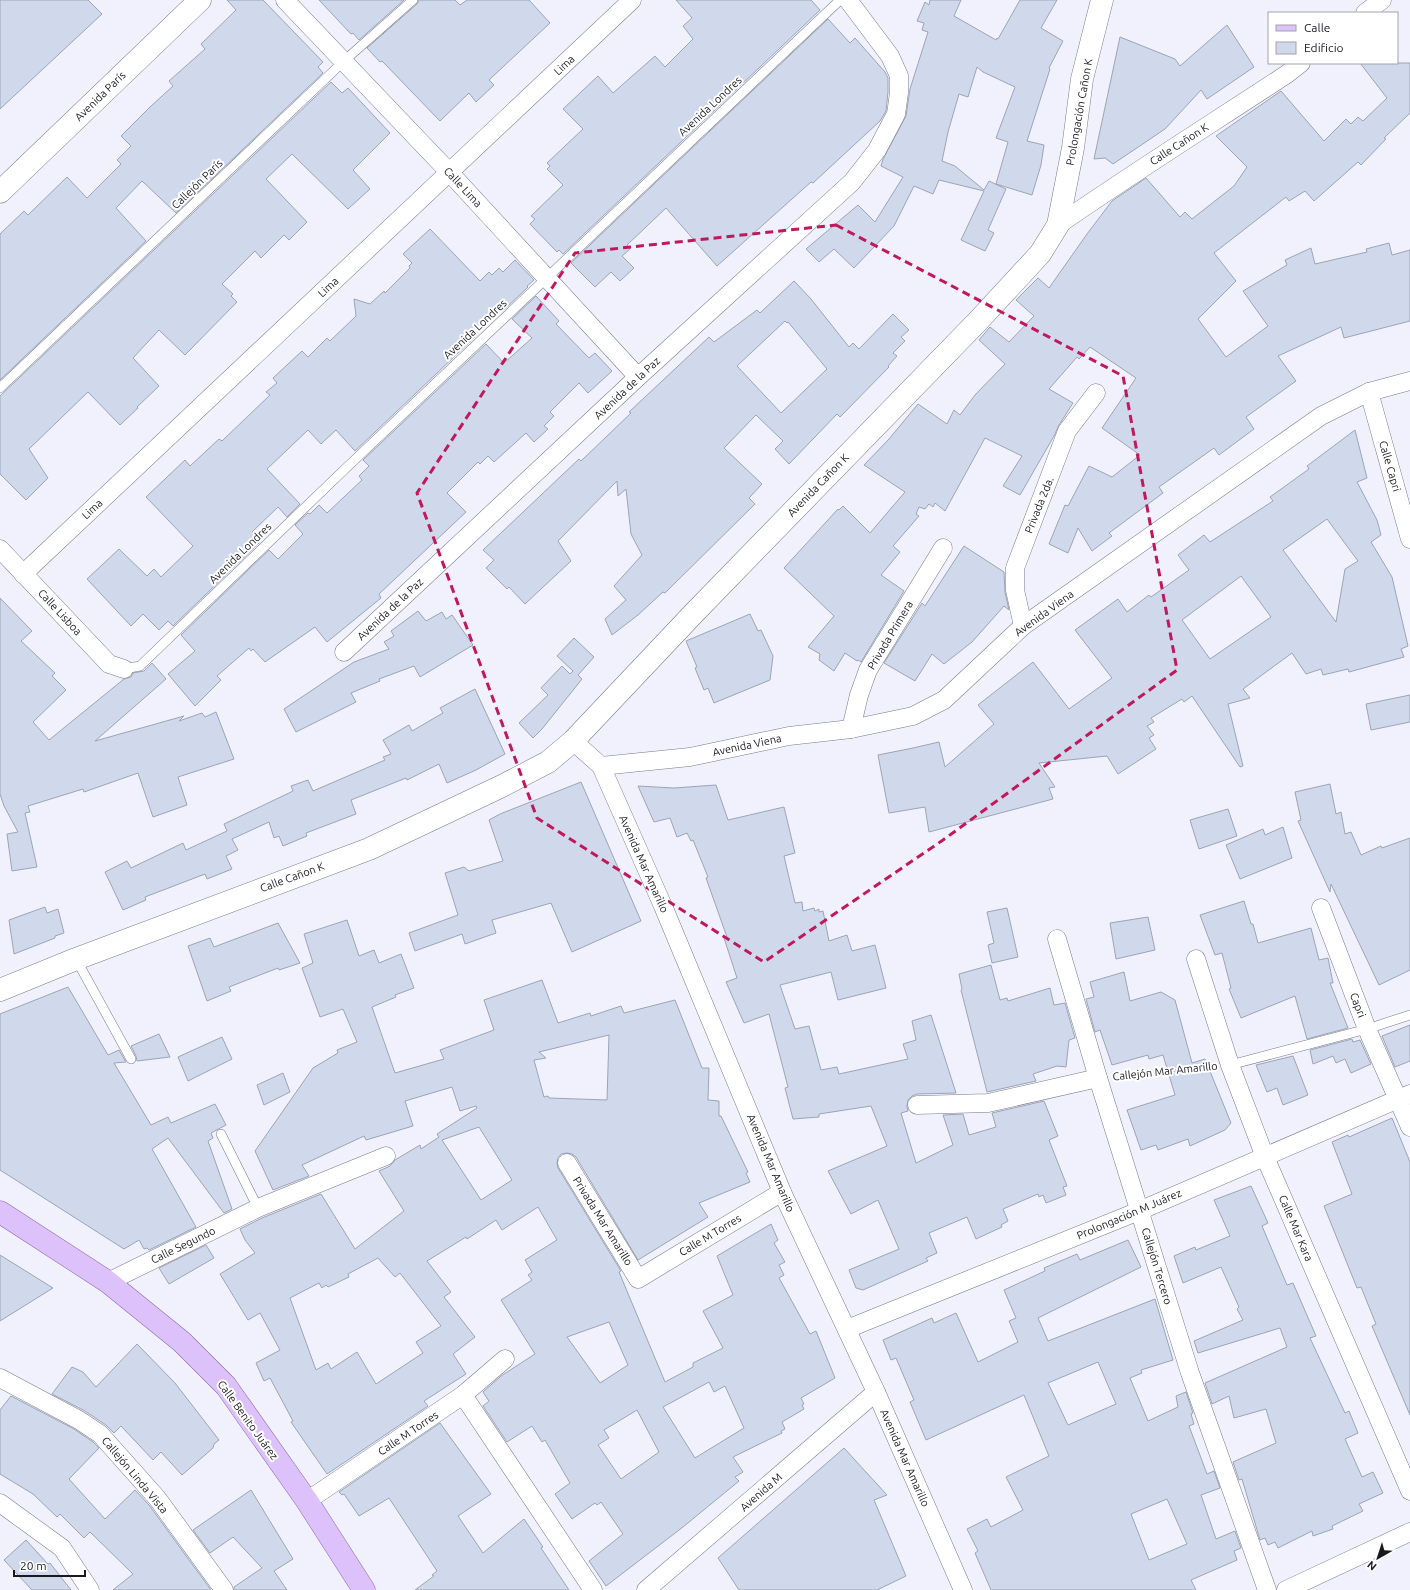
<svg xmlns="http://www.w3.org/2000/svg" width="1410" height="1590" viewBox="0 0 1410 1590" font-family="Ubuntu,sans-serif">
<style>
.building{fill:#cfd9eb;stroke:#9ba5b6;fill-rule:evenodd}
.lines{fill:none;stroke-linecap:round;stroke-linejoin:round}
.service-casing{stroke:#797a8c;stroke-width:10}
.minor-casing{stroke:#797a8c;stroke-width:19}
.tertiary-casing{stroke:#797a8c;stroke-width:23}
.secondary-casing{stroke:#797a8c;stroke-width:23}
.primary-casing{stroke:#896bad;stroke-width:23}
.path{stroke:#a5a6b0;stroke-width:2.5;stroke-dasharray:3 3;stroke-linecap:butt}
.service{stroke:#fff;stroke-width:9}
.minor{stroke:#fff;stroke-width:18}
.tertiary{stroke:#fff;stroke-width:22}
.secondary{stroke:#fff;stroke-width:22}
.primary{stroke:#ddc1fb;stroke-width:22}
.marked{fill:none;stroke:#c2185b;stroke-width:3;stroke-dasharray:8 5;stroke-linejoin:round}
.labels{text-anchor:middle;stroke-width:4;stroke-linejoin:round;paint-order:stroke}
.street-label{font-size:11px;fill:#18181f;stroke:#fff}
</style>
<rect width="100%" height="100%" fill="#f0f1fd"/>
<!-- building -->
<g class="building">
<path d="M0,0H88L102,14L0,109Z"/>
<path d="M227,0H263L323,62L318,67L323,73L176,213L142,181L116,208L146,241L0,380V234L24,211L28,215L67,177L87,198L121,164L117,160L131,146L121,136L150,107L173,86L169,81L205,49L201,44L236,10Z"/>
<path d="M319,0H404L359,40L353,33L351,34Z"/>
<path d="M419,0H455L460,5L467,0H529L550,23L489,80L494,85L476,102L469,93L440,121L382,61L380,62L367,48L417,4Z"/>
<path d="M676,0H811L820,10L563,254L559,250L557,252L530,224L535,219L531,216L563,185L547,169L550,166L547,163L583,129L563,109L598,76L613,93L655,56L665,67L693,39L683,26L692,18Z"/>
<path d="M930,0H961L954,16L996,40L997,38L998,39L1020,0H1057L1041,28L1063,41L1049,68L1050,69L1027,141L1044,145L1041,165L1032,195L996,184L1008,142L996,138L1015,87L983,72L977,67L968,97L959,94L948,132L942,161L955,166L984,190L989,181L1006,189L988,230L994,233L985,251L961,240L984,191L939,180L933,194L914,186L894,226L854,268L834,249L819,262L806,249L858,205L875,222L903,177L881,166L883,159L906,116L910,89L928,32L922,30L924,23L917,21L925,2L929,5Z"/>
<path d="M828,19L850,43L855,38L885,72L888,78V92L886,111L880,121L813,183L811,182L717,266L666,208L627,245L630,249L622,256L634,268L620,281L611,272L595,287L571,263Z"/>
<path d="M1227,25L1254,67L1207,99L1201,90L1165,129L1113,164L1105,158L1094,159L1120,37L1175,59L1180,66Z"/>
<path d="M1360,63H1410V113L1384,138L1386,139L1361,165L1358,162L1314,201L1305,191L1289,201L1286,197L1214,253L1236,281L1198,319L1226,357L1268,326L1243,291L1287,265L1285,260L1311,248L1315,264L1367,252L1366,249L1389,243L1392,255L1410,250V321L1344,338L1341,327L1278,356L1296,381L1246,417L1254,429L1219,455L1214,448L1159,487L1163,493L1109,533L1112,536L1092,551L1078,528L1068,553L1049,544L1065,505L1068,506L1089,466L1112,477L1140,455L1102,428L1136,378L1090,347L1079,359L1077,357L1049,389L1073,403L1059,425L1054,436L1020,495L1003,486L1022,456L985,438L945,511L935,503L933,507L929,504L925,509L919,507L916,514L919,516L893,546L900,552L881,575L904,591L861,662L858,660L857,661L845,653L834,671L819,660L820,654L808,647L834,616L784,568L838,509L839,510L843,506L870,533L905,492L864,465L889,439L918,404L947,424L954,410L960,415L975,395L1005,364L979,340L990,327L1009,342L1034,316L1016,300L1038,278L1049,288L1087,234L1112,201L1146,178L1180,217L1185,212L1192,219L1234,186L1247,167L1216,136L1281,91L1324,141L1346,119L1351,124L1358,117L1363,121L1387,98Z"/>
<path d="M331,82L342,93L348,88L390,133L353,170L370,189L348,209L292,154L266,179L307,222L289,240L284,235L261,258L255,251L222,284L233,294L231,296L237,302L185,355L159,330L133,358L159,386L137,407L138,408L120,425L88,392L29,449L48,478L26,500L0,474V396Z"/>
<path d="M430,229L480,281L489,272L492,275L499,268L503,272L515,260L534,280L527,286L528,287L504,310L502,309L476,334L477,335L355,451L336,430L321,444L308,430L267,469L300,504L287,517L278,507L252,532L261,541L173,626L168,621L159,630L143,614L131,626L87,579L119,549L147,576L154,569L161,577L193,546L146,497L185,460L190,466L219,439L222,441L270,395L266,392L277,383L273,378L302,351L308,357L327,338L330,341L356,316L354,299L370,304L384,291L385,293L410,268L409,266L412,263L403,254Z"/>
<path d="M794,281L811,299L849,347L853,343L859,349L893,314L909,330L901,337L905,341L893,353L897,356L888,366L889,367L840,417L837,414L789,464L775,449L783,441L756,415L724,448L762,484L749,498L755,504L665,593L663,592L638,615L612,635L605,619L626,600L614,586L642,555L631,534L626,489L618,496L617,481L558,541L571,561L525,604L509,587L507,589L486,568L494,560L483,550L579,459L581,461L631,413L629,412L709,337L714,342L757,310L760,313ZM785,321L787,323L788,322L827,369L781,413L737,366Z"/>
<path d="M536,296L559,321L556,324L589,358L595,353L612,371L588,393L579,383L550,412L554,416L544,426L548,429L534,442L526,433L494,462L488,456L480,464L478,462L447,493L466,512L379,594L381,598L327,642L315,627L265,662L253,649L251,651L249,648L217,676L221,680L195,706L168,674L195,651L181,635L269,550L278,559L303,534L295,525L308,513L310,514L319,505L327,513L362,480L359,476L369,466L363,460L486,344L504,363L532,338L512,319Z"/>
<path d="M1355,430L1367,478L1357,482L1377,520L1381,535L1371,542L1392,577L1408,646L1401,649L1404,657L1349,672L1348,669L1323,675L1321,669L1306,674L1292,653L1243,689L1250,698L1228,704L1243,766L1240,767L1192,696L1184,702L1182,699L1151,718L1154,722L1147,726L1154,735L1149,738L1156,749L1118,774L1107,756L1039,763L1055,787L1049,788L1053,799L929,832L925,807L889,813L878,755L913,748L939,742L945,767L994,724L978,705L1033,662L1069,709L1112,678L1075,630L1118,599L1127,612L1149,595L1151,597L1189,570L1178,555L1204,535L1210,542L1273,501L1270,497L1309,469L1307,466ZM1327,519L1358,561L1345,569L1336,622L1283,550ZM1241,576L1271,617L1210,659L1182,620Z"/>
<path d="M964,546L1004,572L1005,592L1009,610L1004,606L972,642L944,664L932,654L915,681L884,663L922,603L925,606Z"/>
<path d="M0,598L32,631L21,641L55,673L52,676L66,690L33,722L49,740L124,679L131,677L133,673L144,671L152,663L166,679L95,741L184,716L179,721L202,713L205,717L216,712L234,759L178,777L187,805L153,817L138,773L84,792L83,789L28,806L30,812L25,813L37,867L12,871L7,834L18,832L4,806L0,794Z"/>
<path d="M418,611L426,621L442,612L446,619L452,615L473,645L420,677L414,666L379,679L380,681L351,693L356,702L296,732L284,709L354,662L389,649L384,642L394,636L391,631Z"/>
<path d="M750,614L758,631L761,630L773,656L770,680L714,703L708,688L704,690L695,668L697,667L686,641Z"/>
<path d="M574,638L594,657L578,675L582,679L542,729L533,738L519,723L548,695L541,688L562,666L570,674L573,671L557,656Z"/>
<path d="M475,689L505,754L476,770L447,783L439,764L407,780L406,778L351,800L356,814L306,833L307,836L283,846L279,836L274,838L269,822L232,839L238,850L226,856L232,869L207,879L205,874L145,897L146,900L123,910L105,872L127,861L131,868L183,843L186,850L227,831L224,824L289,793L293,791L291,786L308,780L313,791L385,760L383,757L391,754L383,740L409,725L412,731L443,713L440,708Z"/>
<path d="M1410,695V722L1371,730L1366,704Z"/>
<path d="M581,782L641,921L572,952L551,903L492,920L496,933L465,944L462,934L415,951L409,933L458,915L445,873L464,867L469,871L503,861L489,820L500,814Z"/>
<path d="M1330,784L1336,814L1341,812L1345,834L1351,832L1361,855L1381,846L1382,848L1410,838V970L1379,985L1331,884L1330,892L1298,821L1301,820L1295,792Z"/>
<path d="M716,785L728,820L784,807L795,853L784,856L795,903L802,902L803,911L814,908L815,911L819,909V912L823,911L829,941L847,935L852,951L875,945L886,988L838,1000L831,972L780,985L795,1029L809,1026L821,1070L837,1067L839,1074L908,1059L903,1044L916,1040L912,1021L931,1015L956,1093L917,1094L912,1096L908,1100L907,1106L908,1111L901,1113L916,1163L953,1145L943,1115L963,1114L969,1135L996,1127L992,1113L1044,1101L1058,1136L1049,1140L1067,1186L1063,1187L1066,1195L1046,1203L1043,1195L1039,1197L1038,1194L1003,1209L1008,1221L1001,1225L1002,1227L976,1239L967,1217L929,1233L937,1253L926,1258L928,1261L863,1290L856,1288L849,1270L899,1249L878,1200L851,1214L828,1171L887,1146L871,1106L819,1114V1117L793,1119L785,1088L788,1087L769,1014L744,1023L726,982L737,978L724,938L727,937L706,878L708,877L693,840L691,841L687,833L677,837L670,818L654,822L638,786L674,788Z"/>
<path d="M1228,809L1237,836L1199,849L1190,820Z"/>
<path d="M1283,827L1292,858L1240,879L1226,845L1263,829L1265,835Z"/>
<path d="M1244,901L1251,924H1253L1258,943L1311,928L1319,960L1328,958L1333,983H1330L1348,1028L1307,1039L1295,996L1241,1018L1229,989L1231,988L1222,953L1215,955L1200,915Z"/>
<path d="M45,907L47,913L58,909L64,933L55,936V938L14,954L9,920Z"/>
<path d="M1007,908L1018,957L992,963L988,945L994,943L987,912Z"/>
<path d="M1148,917L1155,950L1116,959L1110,923Z"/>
<path d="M347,920L359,956L374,950L379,963L401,954L414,988L395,995L396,997L372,1007L395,1073L444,1059L440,1050L494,1030L484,1000L542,980L558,1023L590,1013L591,1016L621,1006L624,1013L675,1000L702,1068H709L708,1100L719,1101V1116H721L748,1172L746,1173L750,1182L699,1203L708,1217L638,1260L576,1157L572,1154L567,1153L561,1154L558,1158L557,1163L558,1168L621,1271L619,1272L665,1382L693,1367V1363L723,1348L703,1311L733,1295L717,1256L771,1224L778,1240L774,1243L785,1262L779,1265L784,1275L779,1278L810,1334L816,1331L835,1378L801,1398L804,1404L802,1405L804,1409L782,1422L785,1429L781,1431L782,1433L733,1457L743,1472L735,1477L739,1481L683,1527L606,1586L589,1561L623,1534L601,1502L597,1505L595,1503L572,1519L555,1494L570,1483L545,1440L542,1442L532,1426L507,1442L483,1406L489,1401L483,1392L501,1376L535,1354L501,1300L532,1280L528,1275L532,1272L525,1260L557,1240L538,1207L502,1230L496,1220L467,1239L466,1237L427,1261L451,1292L444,1297L475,1337L453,1354L466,1374L424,1401L428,1406L327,1474L291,1422L293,1421L270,1378L264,1381L256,1363L280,1350L260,1313L248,1320L220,1274L255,1253L245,1240L240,1229L262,1218L321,1194L355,1249L404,1211L379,1171L390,1166L395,1160L420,1145L421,1149L439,1137L437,1134L477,1108L476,1106L460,1111L452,1087L405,1101L413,1126L366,1140L364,1136L302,1165L309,1176L273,1190L255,1151L313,1068L338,1053L337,1050L357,1042L343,1009L320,1017L302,968L313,963L304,934ZM609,1035L607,1100L549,1098L548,1096L544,1097L534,1060L546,1058L539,1052ZM479,1127L512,1180L481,1200L442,1140ZM378,1258L395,1277L400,1273L441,1326L416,1342L423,1353L376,1384L357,1352L331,1369L328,1363L316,1370L290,1298L319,1283L322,1288L326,1285L328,1287L349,1277L348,1274ZM609,1322L628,1365L600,1383L567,1337ZM709,1382L714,1392L725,1386L744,1428L695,1458L663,1407ZM637,1410L659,1452L621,1479L598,1445L609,1438L604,1430Z"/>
<path d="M278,923L300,963L279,970L278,968L229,987L231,991L207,1001L188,946L210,938L214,947Z"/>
<path d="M991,965L1000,1000L1007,998L1008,1001L1050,988L1054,1005L1065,1003L1075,1038L1069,1040L1066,1067L1057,1066L1033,1074L1036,1081L987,1092L961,990L962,989L959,974Z"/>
<path d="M1124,972L1130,1001L1161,992L1175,1000L1192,1063L1205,1059L1231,1123L1225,1130L1190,1146L1188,1139L1158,1150L1156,1145L1141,1150L1127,1110L1175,1095L1163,1055L1149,1059L1148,1055L1112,1065L1100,1030L1095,1032L1086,999L1094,997L1090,982Z"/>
<path d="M68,987L108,1055L119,1050L126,1062L114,1063L151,1125L168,1117L171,1123L215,1104L226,1125L211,1133L213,1138L208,1141L232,1209L224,1213L168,1138L152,1149L196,1227L149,1250L147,1248L144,1249L139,1240L124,1249L0,1170V1014Z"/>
<path d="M1410,1025V1061L1395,1067L1382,1036Z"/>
<path d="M159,1034L170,1057L137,1061L136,1056L131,1046Z"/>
<path d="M222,1037L232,1059L188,1081L178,1057Z"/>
<path d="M1352,1039L1353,1042L1360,1040L1371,1064L1351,1073L1345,1059L1336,1063L1333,1056L1313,1064L1310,1050Z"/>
<path d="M1293,1056L1308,1095L1283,1105L1277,1088L1267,1092L1256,1065Z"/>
<path d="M283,1073L290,1092L264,1105L257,1085Z"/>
<path d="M1392,1118L1410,1162V1415L1372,1326L1376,1324L1361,1287L1357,1288L1324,1206L1352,1194L1332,1142L1348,1135L1349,1137Z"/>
<path d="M1251,1186L1268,1223L1262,1226L1287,1285L1293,1283L1316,1336L1310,1338L1345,1413L1349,1411L1358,1433L1345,1439L1362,1477L1373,1472L1383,1493L1359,1504L1363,1511L1332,1526L1333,1529L1313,1536L1312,1531L1278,1548L1275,1542L1268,1545L1265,1538L1260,1540L1242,1479L1239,1480L1233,1462L1276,1443L1266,1409L1234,1418L1229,1396L1212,1404L1205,1383L1287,1347L1280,1328L1198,1353L1194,1341L1243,1320L1237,1309L1239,1307L1221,1267L1183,1283L1174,1256L1195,1247L1196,1250L1230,1236L1214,1200Z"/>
<path d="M1128,1240L1141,1267L1038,1318L1048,1341L1155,1299L1173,1360L1141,1370L1142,1373L1130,1378L1148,1421L1178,1407L1176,1396L1186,1392L1193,1413L1191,1414L1194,1424L1189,1426L1207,1474L1214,1471L1220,1488L1201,1495L1216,1539L1235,1531L1241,1548L1234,1551L1237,1560L1191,1580L1196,1590H991L975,1553L978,1551L967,1529L987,1519L991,1527L1023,1510L1006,1477L1049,1456L1024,1395L926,1440L910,1402L914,1400L896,1358L891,1360L883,1340L932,1318L934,1323L956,1313L978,1362L1018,1342L1009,1321L1016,1318L1004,1290L1045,1271L1044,1268L1077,1254L1080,1260ZM1098,1362L1116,1404L1068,1425L1048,1383ZM1167,1499L1187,1544L1149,1560L1131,1514Z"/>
<path d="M206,1245L214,1258L169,1284L159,1268Z"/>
<path d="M0,1255L53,1288L0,1321Z"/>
<path d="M137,1344L175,1383L219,1440L214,1444L213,1448L182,1475L161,1452L153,1460L121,1426L114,1433L106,1425L85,1411L52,1394L72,1367L83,1372L96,1387Z"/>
<path d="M11,1396L74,1429L93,1442L99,1448L69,1479L105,1519L135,1490L149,1505L211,1590H113L133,1574L90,1532L84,1538L60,1514L57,1517L33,1494L0,1474V1410Z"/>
<path d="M440,1423L491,1494L458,1516L483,1553L524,1519L543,1547L541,1548L569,1590H415L434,1576L432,1575L437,1571L389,1498L359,1516L344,1494L342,1495L339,1492Z"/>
<path d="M844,1448L887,1495L874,1500L906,1576L877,1590H739L718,1558Z"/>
<path d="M251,1490L293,1559L274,1571L287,1590H234V1587L262,1568L233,1537L210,1553L193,1530Z"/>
<path d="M26,1540L48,1564L50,1563L71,1590H32L4,1560Z"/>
</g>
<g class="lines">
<defs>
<g id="service">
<path d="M0,388L344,61L413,0"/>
<path d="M124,669L140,666L345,469L840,0"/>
<path d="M76,959L131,1059"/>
<path d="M1230,1065L1367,1029L1410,1015"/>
<path d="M221,1134L258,1208"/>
</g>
<g id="minor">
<path d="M285,0L450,173L638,377"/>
<path d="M1365,13L1382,0"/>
<path d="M1058,225C1133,173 1211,124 1287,74L1301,63"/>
<path d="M1369,392L1410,539"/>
<path d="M0,549L109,664L124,669"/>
<path d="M23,574L632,0"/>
<path d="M1023,626L1015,590V568L1067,431L1096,393"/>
<path d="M344,652L638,377L852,182L877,150L896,114L899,93V76L890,56L848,0"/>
<path d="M851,729L859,695L868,670L943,548"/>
<path d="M573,741L601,766L663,906L782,1192L876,1392L963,1590"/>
<path d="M601,766L690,757L789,736L851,729L913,716L944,700L1023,626L1321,416L1369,392L1410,381"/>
<path d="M1321,908L1367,1029L1410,1127"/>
<path d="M1057,939L1098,1078L1190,1373L1267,1590"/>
<path d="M1196,959L1230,1065L1265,1157L1410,1491"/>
<path d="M917,1105L988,1103L1098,1078"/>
<path d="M567,1163L638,1279L782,1192"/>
<path d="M108,1282L258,1208L386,1156"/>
<path d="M847,1329L1139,1211L1410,1094"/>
<path d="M0,1378L79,1420L100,1434L157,1498L224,1590"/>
<path d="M463,1395L593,1590"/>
<path d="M307,1501L463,1395L505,1359"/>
<path d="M0,1503L62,1548L90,1590"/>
<path d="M646,1590L876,1392"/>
<path d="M1286,1590L1410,1532"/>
</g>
<path id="tertiary" d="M0,990L76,959L369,849L502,786L548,762L573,741L694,613L978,321L1040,254L1058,225L1073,148L1082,79L1102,0"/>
<path id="secondary" d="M0,192L200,0"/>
<path id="primary" d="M0,1212L108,1282L182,1342L226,1386L307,1501L364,1590"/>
</defs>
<!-- service casing -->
<use href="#service" class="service-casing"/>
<!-- minor casing -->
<use href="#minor" class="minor-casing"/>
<!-- tertiary casing -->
<use href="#tertiary" class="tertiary-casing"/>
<!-- secondary casing -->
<use href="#secondary" class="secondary-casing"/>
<!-- primary casing -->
<use href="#primary" class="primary-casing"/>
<!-- path -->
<path class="path" d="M1119,1076L1209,1067"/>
<!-- service -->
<use href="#service" class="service"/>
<!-- minor -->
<use href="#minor" class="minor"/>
<!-- tertiary -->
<use href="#tertiary" class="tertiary"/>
<!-- secondary -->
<use href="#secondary" class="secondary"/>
<!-- primary -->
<use href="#primary" class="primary"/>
</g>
<!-- marked area -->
<path class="marked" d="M836,225L1123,376L1177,670L943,840L764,962L537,818L417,493L575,253Z"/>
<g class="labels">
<!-- street labels -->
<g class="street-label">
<text transform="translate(564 65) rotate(-43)" y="4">Lima</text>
<text transform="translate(100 96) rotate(-44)" y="4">Avenida París</text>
<text transform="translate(710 106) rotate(-43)" y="4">Avenida Londres</text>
<text transform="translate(1079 112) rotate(-80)" y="4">Prolongación Cañon K</text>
<text transform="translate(1179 144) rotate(-33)" y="4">Calle Cañon K</text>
<text transform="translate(197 184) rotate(-44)" y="4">Callejón París</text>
<text transform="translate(463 187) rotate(47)" y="4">Calle Lima</text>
<text transform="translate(328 287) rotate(-43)" y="4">Lima</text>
<text transform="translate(475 329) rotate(-43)" y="4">Avenida Londres</text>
<text transform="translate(627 388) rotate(-43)" y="4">Avenida de la Paz</text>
<text transform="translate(1390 466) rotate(74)" y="4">Calle Capri</text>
<text transform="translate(818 485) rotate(-46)" y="4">Avenida Cañon K</text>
<text transform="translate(1039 505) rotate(-68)" y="4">Privada 2da.</text>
<text transform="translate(92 509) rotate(-43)" y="4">Lima</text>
<text transform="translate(240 553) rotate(-44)" y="4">Avenida Londres</text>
<text transform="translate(390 609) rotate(-43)" y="4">Avenida de la Paz</text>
<text transform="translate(60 612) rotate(47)" y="4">Calle Lisboa</text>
<text transform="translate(1044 613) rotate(-36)" y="4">Avenida Viena</text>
<text transform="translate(890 635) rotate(-59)" y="4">Privada Primera</text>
<text transform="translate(747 745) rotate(-12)" y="4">Avenida Viena</text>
<text transform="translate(644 864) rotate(66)" y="4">Avenida Mar Amarillo</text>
<text transform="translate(292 877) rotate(-20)" y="4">Calle Cañon K</text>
<text transform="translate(1358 1005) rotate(69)" y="4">Capri</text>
<text transform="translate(1165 1071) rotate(-6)" y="4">Callejón Mar Amarillo</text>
<text transform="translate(771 1163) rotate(67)" y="4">Avenida Mar Amarillo</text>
<text transform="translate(1129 1214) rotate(-23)" y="4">Prolongación M Juárez</text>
<text transform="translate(603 1221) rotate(58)" y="4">Privada Mar Amarillo</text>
<text transform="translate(1296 1228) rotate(67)" y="4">Calle Mar Kara</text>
<text transform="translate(710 1235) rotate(-31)" y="4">Calle M Torres</text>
<text transform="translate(183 1245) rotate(-26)" y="4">Calle Segundo</text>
<text transform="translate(1157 1266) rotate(73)" y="4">Callejón Tercero</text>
<text transform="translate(248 1420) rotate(54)" y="4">Calle Benito Juárez</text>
<text transform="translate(408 1433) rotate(-34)" y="4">Calle M Torres</text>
<text transform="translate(905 1458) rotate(66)" y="4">Avenida Mar Amarillo</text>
<text transform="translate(135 1475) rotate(50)" y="4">Callejón Linda Vista</text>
<text transform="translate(761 1492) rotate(-41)" y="4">Avenida M</text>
</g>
</g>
<!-- legend -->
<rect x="1268" y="12" width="130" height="52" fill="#ffffff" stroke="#a3a3a5"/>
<rect x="1276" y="25" width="20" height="6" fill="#ddc1fb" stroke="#a3a3a5"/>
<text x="1304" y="32" font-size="12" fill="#18181f">Calle</text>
<rect x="1276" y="42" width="20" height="12" fill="#cfd9eb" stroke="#a3a3a5"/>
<text x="1304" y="52" font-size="12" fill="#18181f">Edificio</text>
<!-- north arrow -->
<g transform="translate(1378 1558) rotate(219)" stroke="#ffffff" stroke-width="3" paint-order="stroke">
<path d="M0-3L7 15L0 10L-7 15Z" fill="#18181f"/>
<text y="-6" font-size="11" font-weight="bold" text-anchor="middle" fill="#18181f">N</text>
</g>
<!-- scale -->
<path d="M14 1570v6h71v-6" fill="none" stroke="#18181f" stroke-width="2"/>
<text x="20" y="1570" font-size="12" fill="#18181f" stroke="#ffffff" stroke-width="3" paint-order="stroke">20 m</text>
</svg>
